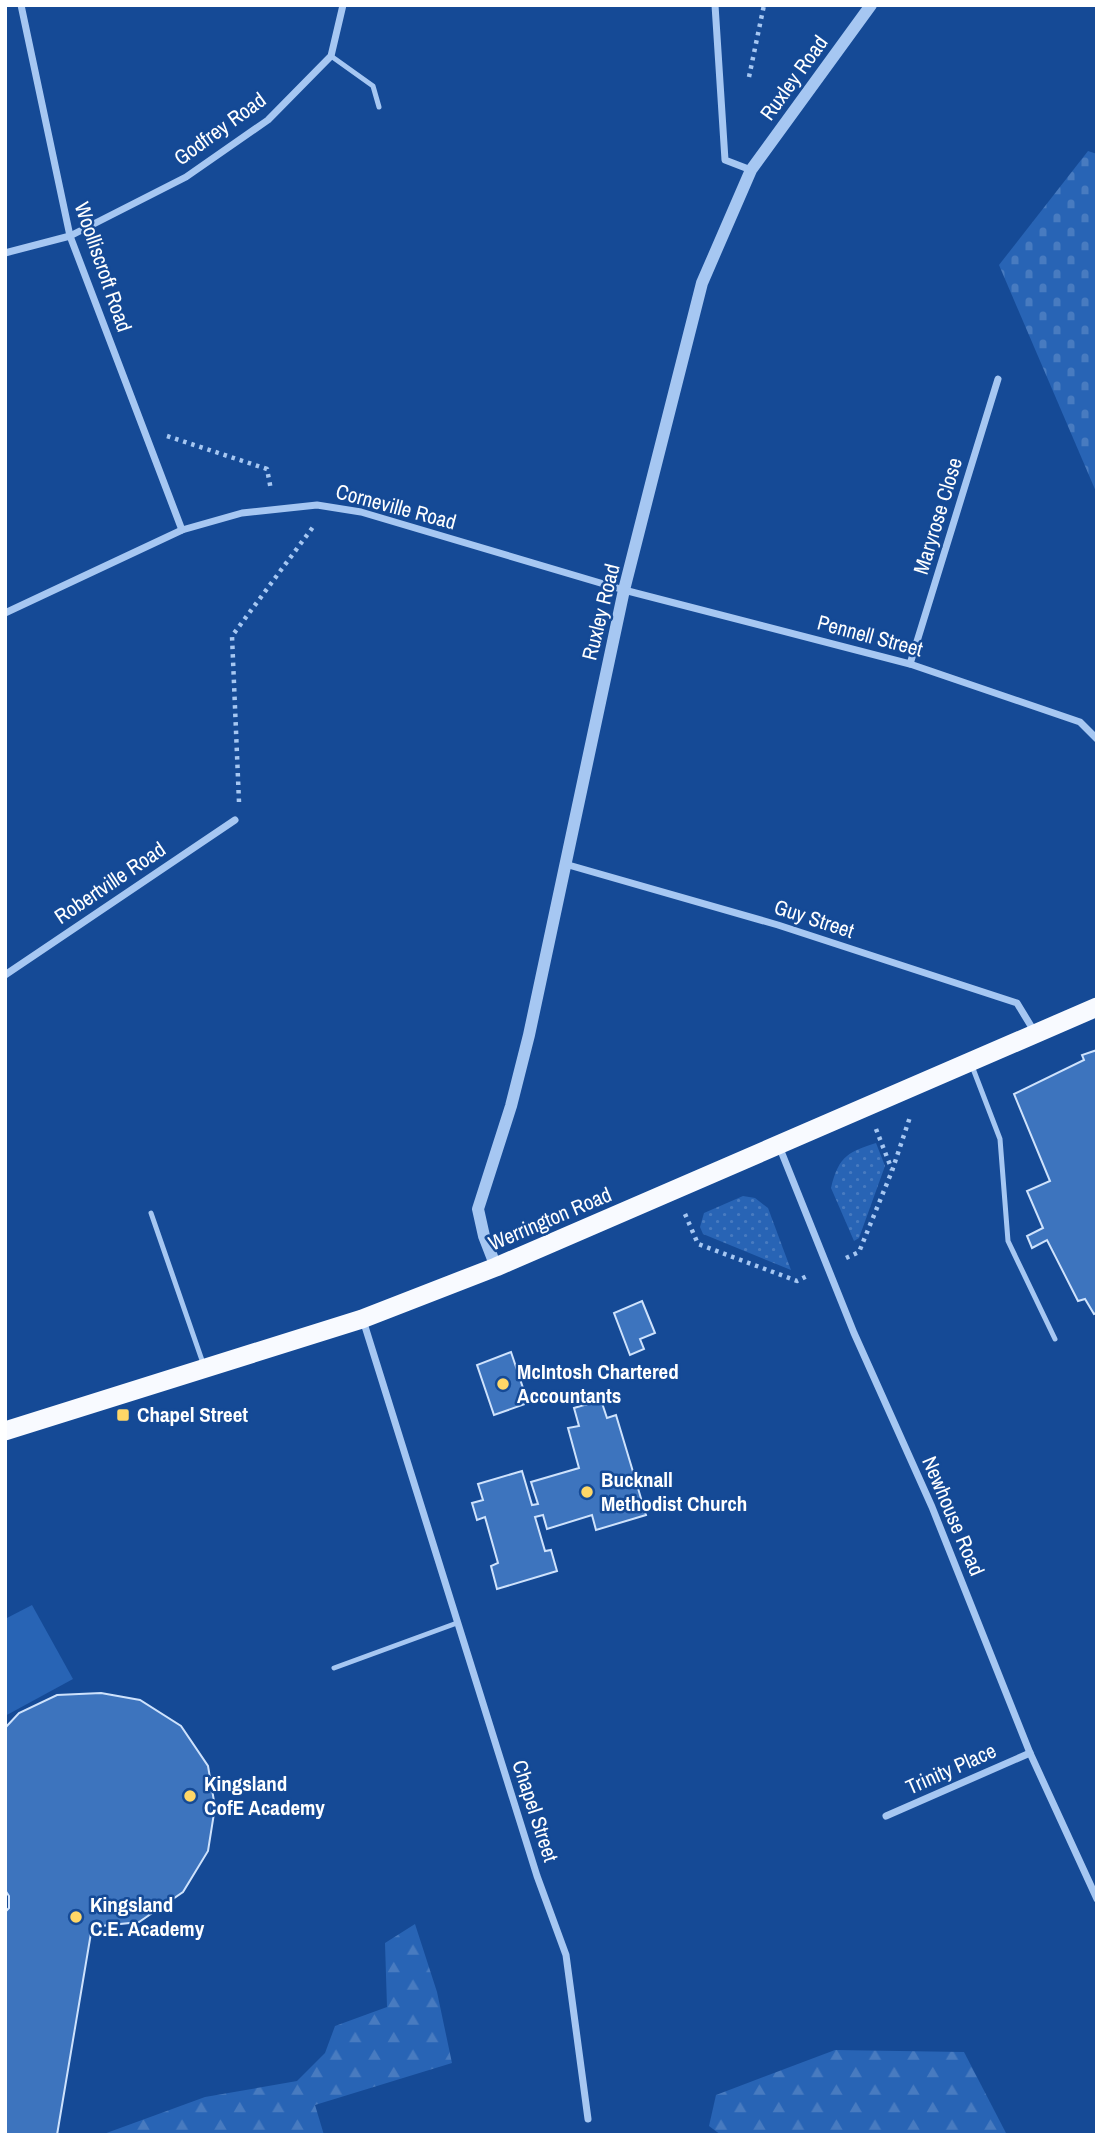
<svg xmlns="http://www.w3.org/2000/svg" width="1102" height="2140" viewBox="0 0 1102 2140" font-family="'Archivo Narrow',sans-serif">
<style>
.grass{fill:url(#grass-dots)}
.forest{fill:url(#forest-firs)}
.cemetery{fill:url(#cemetery-stones)}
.park{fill:#2864b5}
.building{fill:#3d74be;stroke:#cee2fc;stroke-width:2}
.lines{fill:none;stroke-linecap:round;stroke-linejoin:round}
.path{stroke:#a6c7f2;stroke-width:4.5;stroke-dasharray:3.5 5;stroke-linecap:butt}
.service{stroke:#a6c7f2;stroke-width:5}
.minor{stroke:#a6c7f2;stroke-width:7}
.tertiary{stroke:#a6c7f2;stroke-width:12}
.trunk{stroke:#f8faff;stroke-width:19}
.poi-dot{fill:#ffd767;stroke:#154a96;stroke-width:2.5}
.labels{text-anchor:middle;stroke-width:5;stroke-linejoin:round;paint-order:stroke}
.street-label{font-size:21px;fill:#fff;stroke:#154a96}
.poi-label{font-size:21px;font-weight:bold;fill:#fff;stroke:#154a96;text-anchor:start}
</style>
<defs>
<pattern id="grass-dots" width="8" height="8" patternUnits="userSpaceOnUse" patternTransform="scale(1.75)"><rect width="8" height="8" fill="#2864b5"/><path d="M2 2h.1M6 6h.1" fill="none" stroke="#487bc0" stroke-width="1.8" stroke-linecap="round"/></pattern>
<pattern id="forest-firs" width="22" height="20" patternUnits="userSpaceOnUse" patternTransform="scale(1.75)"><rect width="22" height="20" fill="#2864b5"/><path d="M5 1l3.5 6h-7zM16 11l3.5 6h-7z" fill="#487bc0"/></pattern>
<pattern id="cemetery-stones" width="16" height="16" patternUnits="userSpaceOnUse" patternTransform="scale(1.75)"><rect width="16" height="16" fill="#2864b5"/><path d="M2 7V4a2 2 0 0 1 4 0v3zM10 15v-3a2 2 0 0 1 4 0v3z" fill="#487bc0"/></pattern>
</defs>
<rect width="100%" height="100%" fill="#154a96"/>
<!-- grass -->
<g class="grass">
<path d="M876,1143L885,1166L859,1238L854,1241L831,1188C839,1154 850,1152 876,1143Z"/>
<path d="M743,1196L755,1198L768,1208L791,1270L703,1234L700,1227L704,1213Z"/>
</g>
<!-- forest -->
<g class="forest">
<path d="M415,1924L437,1992L452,2063L315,2105L324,2135H101L205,2097L297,2081L325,2053L335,2026L387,2007L385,1943Z"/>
<path d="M835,2050L964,2052L1007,2135H721L709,2126L716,2095Z"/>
</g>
<!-- cemetery -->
<path class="cemetery" d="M1088,151L1097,154V494L999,265Z"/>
<!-- park -->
<path class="park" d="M32,1605L73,1679L5,1716V1619Z"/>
<!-- building -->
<g class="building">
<path d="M1097,1050V1313L1094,1314L1085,1299L1078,1301L1047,1240L1032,1248L1027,1236L1043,1228L1027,1191L1050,1181L1014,1094L1084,1060L1082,1055Z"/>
<path d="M642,1301L655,1333L640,1339L644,1349L630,1355L614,1313Z"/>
<path d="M511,1352L528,1403L494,1415L477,1365Z"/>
<path d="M601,1400L607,1418L616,1415L646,1515L596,1530L592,1515L547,1529L543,1515L535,1517L545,1551L551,1550L557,1571L497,1589L491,1566L498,1563L485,1517L477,1520L472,1503L483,1500L478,1484L522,1471L532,1505L538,1504L531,1482L579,1468L568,1428L579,1426L574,1408Z"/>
<path d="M101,1693L140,1700L181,1726L208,1766L215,1807L208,1851L183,1892L139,1922L92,1927L57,2135H5V1912L9,1908V1896L5,1890V1728L19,1713L57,1695Z"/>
</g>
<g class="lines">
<!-- path -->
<g class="path">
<path d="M749,77L764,5"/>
<path d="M167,436L267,469L271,490"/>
<path d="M239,802L232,636L313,527"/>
<path d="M876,1129L892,1170"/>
<path d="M685,1214L698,1244L797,1281L809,1275"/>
<path d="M846,1258L859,1252L892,1171L910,1117"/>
</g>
<!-- service -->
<g class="service">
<path d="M331,56L373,86L379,107"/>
<path d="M972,1066L1000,1139L1008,1241L1055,1339"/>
<path d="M151,1213L204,1366"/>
<path d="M334,1668L457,1623"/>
</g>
<!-- minor -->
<g class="minor">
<path d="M21,5L70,236L182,530"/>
<path d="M715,5L725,160L751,170"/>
<path d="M5,253L70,236L186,177L268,120L331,56L343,5"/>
<path d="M5,613L182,530L242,513L317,505L361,512L624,590L910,664L1080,722L1097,739"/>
<path d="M910,664L998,379"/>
<path d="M565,864L778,925L1017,1003L1034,1031"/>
<path d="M5,975L235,820"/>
<path d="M779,1146L854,1333L932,1507L1030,1753L1097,1899"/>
<path d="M363,1320L537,1876L566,1955L588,2119"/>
<path d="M886,1816L1030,1753"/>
</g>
<!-- tertiary -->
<path class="tertiary" d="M496,1267L484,1236L478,1209L511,1106L529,1035L624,590L702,283L751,170L871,5"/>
<!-- trunk -->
<path class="trunk" d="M5,1431L362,1319L496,1267L1097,1007"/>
</g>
<!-- markers -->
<g class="poi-dot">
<circle cx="503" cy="1384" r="7"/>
<rect x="116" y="1408" width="14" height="14" rx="3.5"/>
<circle cx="587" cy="1492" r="7"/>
<circle cx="190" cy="1796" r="7"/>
<circle cx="76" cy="1917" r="7"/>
</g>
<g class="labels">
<!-- street labels -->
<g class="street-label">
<text transform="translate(794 78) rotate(-54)" y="7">Ruxley Road</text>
<text transform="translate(220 129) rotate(-36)" y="7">Godfrey Road</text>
<text transform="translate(103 267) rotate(71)" y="7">Woolliscroft Road</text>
<text transform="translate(396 507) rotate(15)" y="7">Corneville Road</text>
<text transform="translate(938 516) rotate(-73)" y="7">Maryrose Close</text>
<text transform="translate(601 612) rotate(-76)" y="7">Ruxley Road</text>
<text transform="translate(870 636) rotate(15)" y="7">Pennell Street</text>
<text transform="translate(110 883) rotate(-34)" y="7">Robertville Road</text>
<text transform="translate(814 919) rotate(18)" y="7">Guy Street</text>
<text transform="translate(550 1219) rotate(-23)" y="7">Werrington Road</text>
<text transform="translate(953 1516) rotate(67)" y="7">Newhouse Road</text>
<text transform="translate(951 1769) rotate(-24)" y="7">Trinity Place</text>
<text transform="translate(535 1811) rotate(72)" y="7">Chapel Street</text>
</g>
<!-- poi labels -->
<g class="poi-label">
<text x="517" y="1379">McIntosh Chartered<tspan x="517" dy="24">Accountants</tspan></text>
<text x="137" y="1422">Chapel Street</text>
<text x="601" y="1487">Bucknall<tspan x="601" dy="24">Methodist Church</tspan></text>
<text x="204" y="1791">Kingsland<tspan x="204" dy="24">CofE Academy</tspan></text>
<text x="90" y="1912">Kingsland<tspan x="90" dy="24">C.E. Academy</tspan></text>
</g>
</g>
<!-- border -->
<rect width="1102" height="2140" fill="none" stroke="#ffffff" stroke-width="14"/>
</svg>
